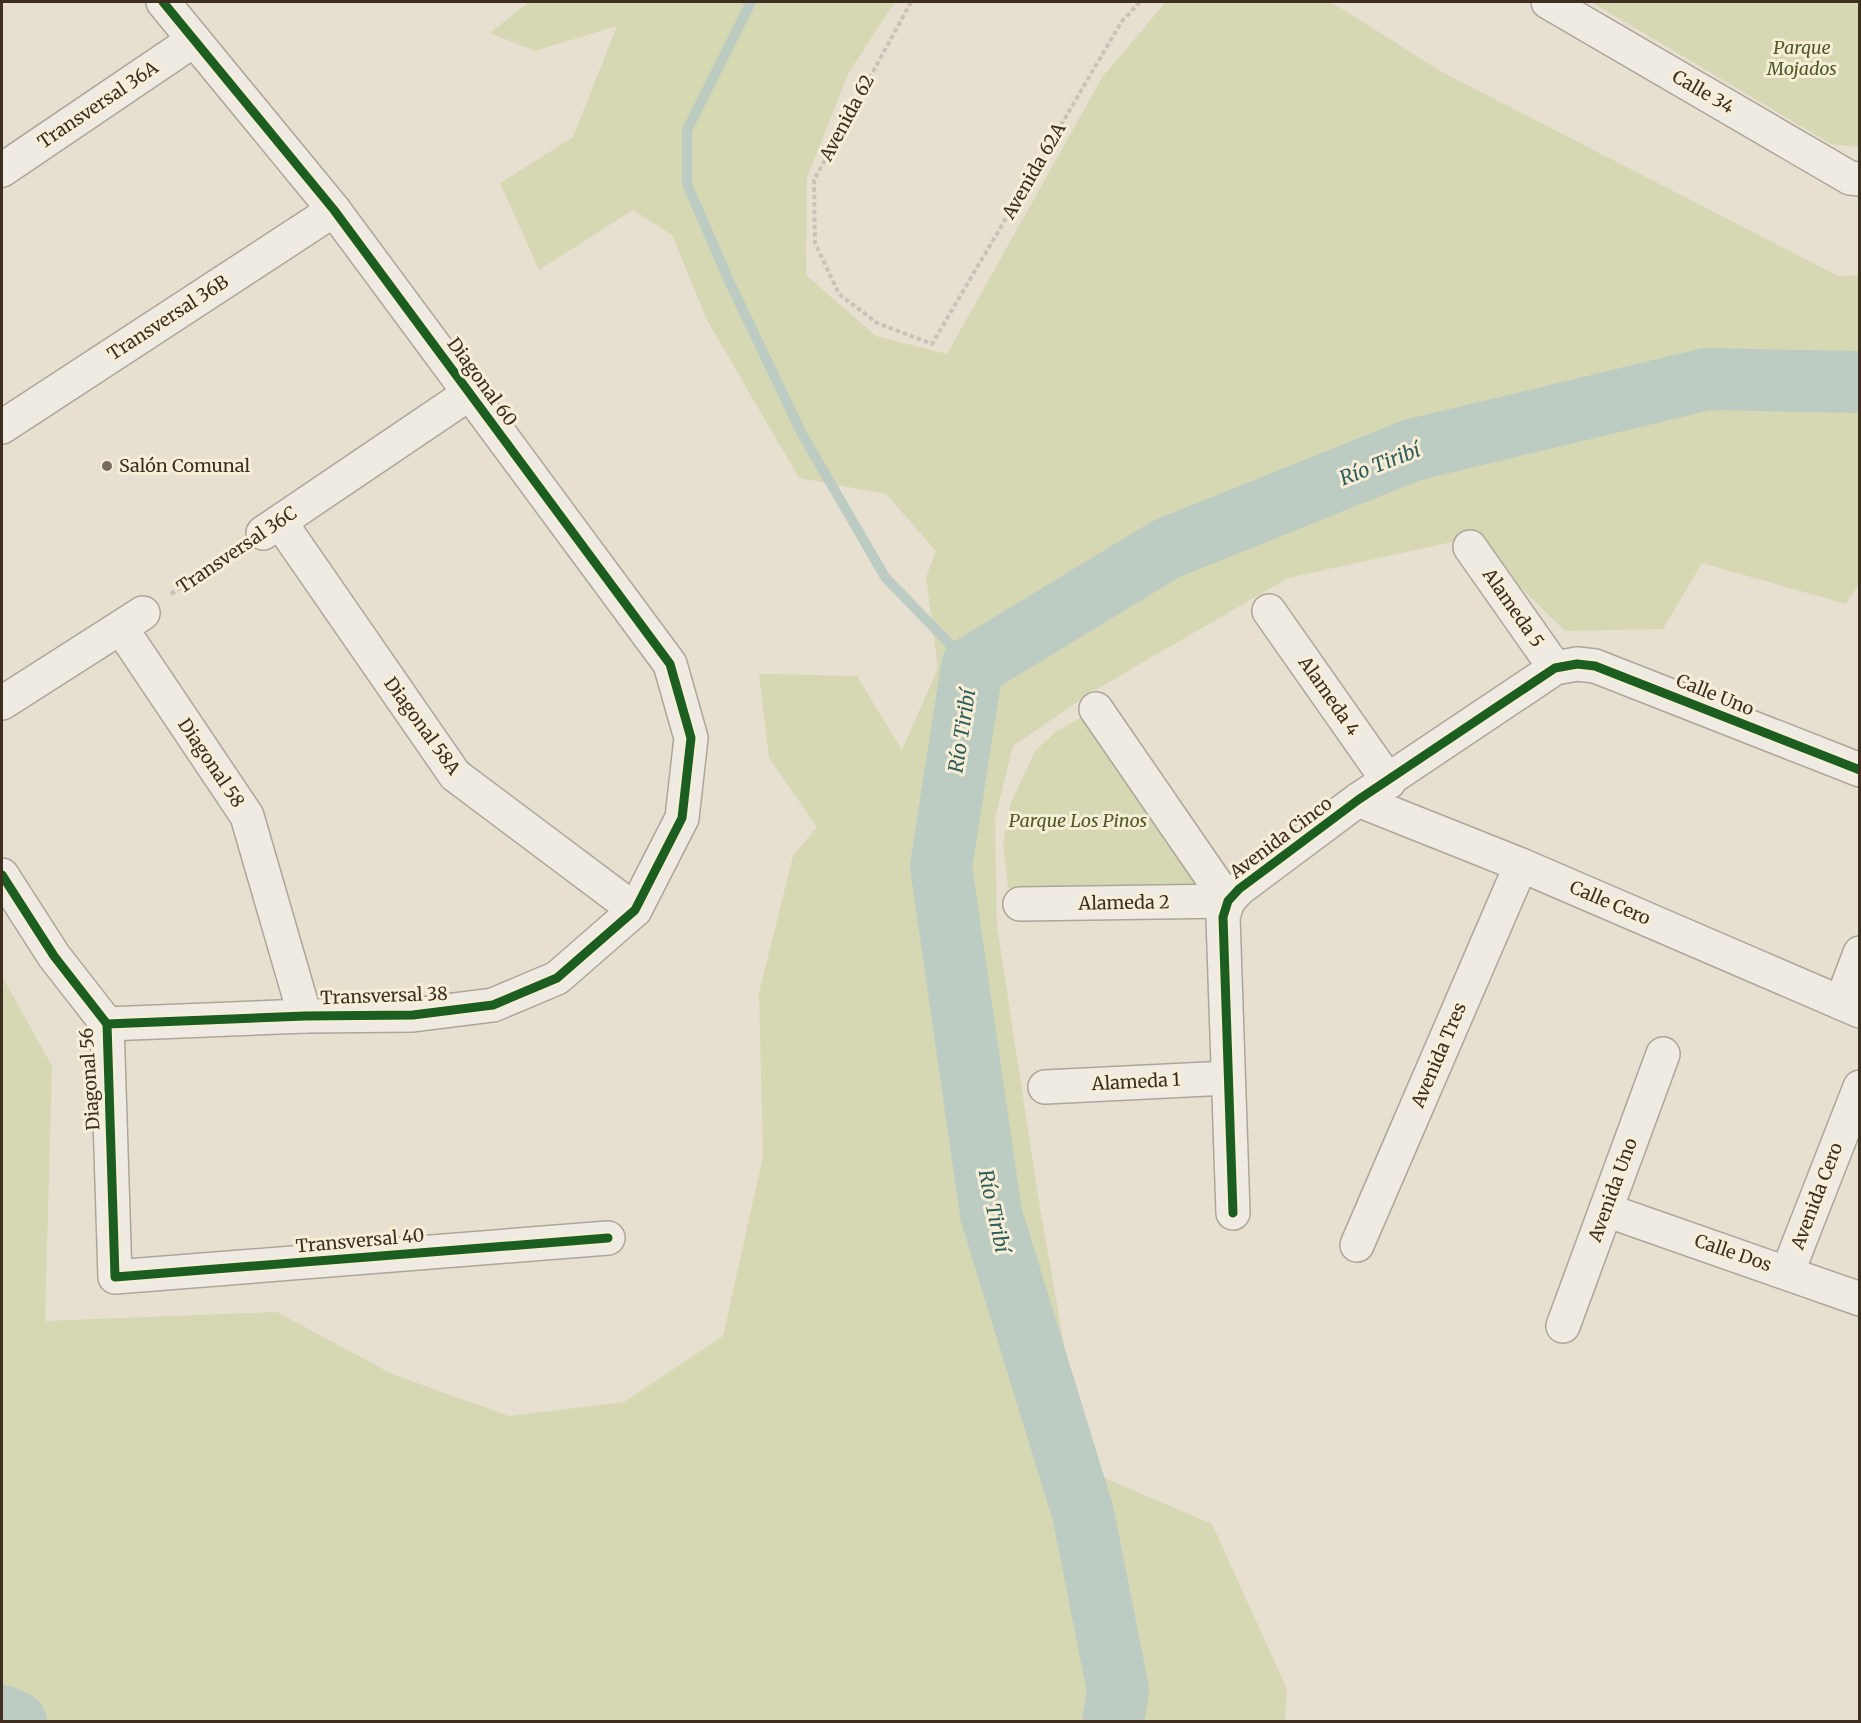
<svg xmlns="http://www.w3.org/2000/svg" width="1861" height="1723" viewBox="0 0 1861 1723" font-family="Merriweather,serif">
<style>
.green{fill:#d6d7b3}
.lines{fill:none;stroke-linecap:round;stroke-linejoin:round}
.stream{stroke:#bcccc2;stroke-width:10}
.river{stroke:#bcccc2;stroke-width:62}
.minor-casing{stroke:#ada599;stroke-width:36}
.path{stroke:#c8c2b9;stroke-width:4;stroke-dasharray:4.5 3;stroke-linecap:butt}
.minor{stroke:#efebe3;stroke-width:33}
.cycleway-casing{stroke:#f7eed8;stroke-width:13}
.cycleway{stroke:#1b5e20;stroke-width:9}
.poi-dot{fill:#786c5e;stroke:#f7eed8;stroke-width:2}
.labels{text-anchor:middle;stroke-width:6;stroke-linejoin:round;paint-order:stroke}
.park-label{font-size:18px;font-style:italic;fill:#4d5a26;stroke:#f7eed8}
.street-label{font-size:18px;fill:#3d2e20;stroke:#f7eed8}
.poi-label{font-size:18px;fill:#3d2e20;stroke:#f7eed8;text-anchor:start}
.water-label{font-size:20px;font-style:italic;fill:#2f5d5a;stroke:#f7eed8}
</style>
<rect width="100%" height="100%" fill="#e7e0d1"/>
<!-- green -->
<g class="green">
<path d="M529,2H895L849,72L807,178L806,275L876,336L947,354L1103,76L1166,2H1331L1442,72L1838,276L1859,275L1860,583L1846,604L1702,563L1663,629L1565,631L1470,538L1288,578L1092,692L1013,746L995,819L997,926L1039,1202L1086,1470L1212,1524L1287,1689L1285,1721H2V976L52,1066L45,1321L277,1312L392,1374L509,1416L624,1402L723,1336L763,1156L759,993L793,856L817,827L769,758L759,674L857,676L902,750L938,668L926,577L936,551L886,494L799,478L707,320L672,235L633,210L539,270L500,183L573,137L617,26L535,51L490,33Z"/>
<path d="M1591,2H1859V147L1831,144Z"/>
<path d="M1091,712L1202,891L1008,888L1003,843L1010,805L1035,751L1058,730Z"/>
</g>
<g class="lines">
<!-- stream -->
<path class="stream" d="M751,2L687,130V184L729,281L802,434L885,577L972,667"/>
<!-- river -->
<g class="river">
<path d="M2,1716L16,1722"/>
<path d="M1113,1722L1118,1690L1083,1513L991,1214L941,866L972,667L1166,549L1412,450L1707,379L1860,382"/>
</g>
<defs>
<g id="minor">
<path d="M1548,2L1850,178L1860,179"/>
<path d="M2,170L194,40"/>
<path d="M2,427L334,210"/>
<path d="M280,522L455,775L635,910"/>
<path d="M263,533L470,393"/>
<path d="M1470,547L1555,668"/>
<path d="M1269,611L1389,782"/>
<path d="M121,628L247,816L305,1016"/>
<path d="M2,703L143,613"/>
<path d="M1096,709L1228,901"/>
<path d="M1358,800L1521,865L1860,1011"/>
<path d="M2,875L54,956L107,1024L115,1277L608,1238"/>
<path d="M1020,904L1228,901"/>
<path d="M1841,1003L1860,953"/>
<path d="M107,1024L305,1016L413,1015L493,1005L557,978L635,910L682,818L691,738L670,664L334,210L163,2"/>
<path d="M1045,1087L1228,1078"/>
<path d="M1606,1210L1860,1299"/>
<path d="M1233,1213L1223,917L1228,901L1239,889L1358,800L1555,668L1577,664L1595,666L1860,770"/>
<path d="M1357,1245L1521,865"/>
<path d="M1788,1271L1860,1087"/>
<path d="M1563,1326L1663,1054"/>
</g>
</defs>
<!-- minor casing -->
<use href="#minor" class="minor-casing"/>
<!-- path -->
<g class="path">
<path d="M911,2L814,180L815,243L839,294L877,323L932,344L1122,21L1140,2"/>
<path d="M171,594L235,552"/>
</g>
<!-- minor -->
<use href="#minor" class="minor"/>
<defs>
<g id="cycleway">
<path d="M2,875L54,956L107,1024L115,1277L608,1238"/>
<path d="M107,1024L305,1016L413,1015L493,1005L557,978L635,910L682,818L691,738L670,664L334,210L163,2"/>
<path d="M1233,1213L1223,917L1228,901L1239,889L1358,800L1555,668L1577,664L1595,666L1860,770"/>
</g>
</defs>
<!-- cycleway casing -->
<use href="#cycleway" class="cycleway-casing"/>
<!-- cycleway -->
<use href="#cycleway" class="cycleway"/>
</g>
<!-- markers -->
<circle class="poi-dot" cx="107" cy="466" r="6"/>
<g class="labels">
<!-- park labels -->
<g class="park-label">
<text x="1802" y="54">Parque<tspan x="1802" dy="21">Mojados</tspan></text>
<text x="1078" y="827">Parque Los Pinos</text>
</g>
<!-- street labels -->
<g class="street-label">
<text transform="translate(1703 92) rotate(30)" y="6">Calle 34</text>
<text transform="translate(98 105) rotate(-34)" y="6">Transversal 36A</text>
<text transform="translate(847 118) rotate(-62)" y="6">Avenida 62</text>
<text transform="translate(1034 171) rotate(-60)" y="6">Avenida 62A</text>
<text transform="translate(168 318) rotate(-33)" y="6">Transversal 36B</text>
<text transform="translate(482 382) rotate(54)" y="6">Diagonal 60</text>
<text transform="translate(237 550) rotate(-34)" y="6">Transversal 36C</text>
<text transform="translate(1513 608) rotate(55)" y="6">Alameda 5</text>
<text transform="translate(1715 695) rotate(22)" y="6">Calle Uno</text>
<text transform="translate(1329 696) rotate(55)" y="6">Alameda 4</text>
<text transform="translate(422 726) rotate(54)" y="6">Diagonal 58A</text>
<text transform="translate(211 763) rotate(56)" y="6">Diagonal 58</text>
<text transform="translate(1281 838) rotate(-37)" y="6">Avenida Cinco</text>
<text transform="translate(1124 903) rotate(-1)" y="6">Alameda 2</text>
<text transform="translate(1610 903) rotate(23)" y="6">Calle Cero</text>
<text transform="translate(384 996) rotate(-2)" y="6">Transversal 38</text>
<text transform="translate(1439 1055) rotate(-67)" y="6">Avenida Tres</text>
<text transform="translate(90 1079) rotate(-94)" y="6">Diagonal 56</text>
<text transform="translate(1136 1082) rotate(-3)" y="6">Alameda 1</text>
<text transform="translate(1613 1190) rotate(-70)" y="6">Avenida Uno</text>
<text transform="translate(1817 1196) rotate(-69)" y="6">Avenida Cero</text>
<text transform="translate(360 1241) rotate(-5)" y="6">Transversal 40</text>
<text transform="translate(1733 1253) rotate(19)" y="6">Calle Dos</text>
</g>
<!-- poi labels -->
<g class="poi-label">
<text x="119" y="472">Salón Comunal</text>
</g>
<!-- water labels -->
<g class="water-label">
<text transform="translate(1380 464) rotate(-21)" y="7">Río Tiribí</text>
<text transform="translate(962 731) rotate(-81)" y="7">Río Tiribí</text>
<text transform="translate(994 1211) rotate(78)" y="7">Río Tiribí</text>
</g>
</g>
<!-- border -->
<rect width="1861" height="1723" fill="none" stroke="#3d2e20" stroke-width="6"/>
</svg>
